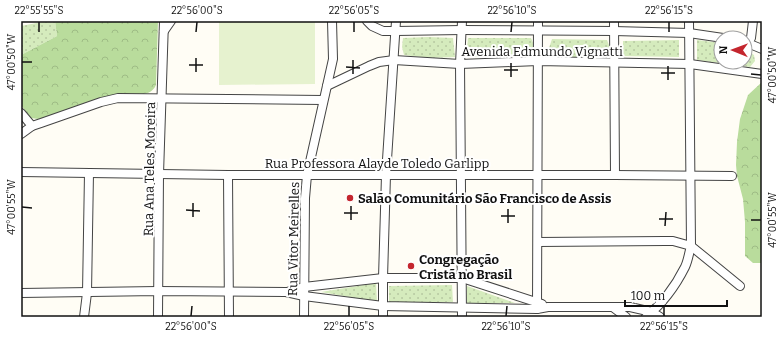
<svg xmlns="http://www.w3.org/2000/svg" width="783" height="338" viewBox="0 0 783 338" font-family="Bitter,serif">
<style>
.green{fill:url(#green-dots)}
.forest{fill:url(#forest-crowns)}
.pitch{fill:#e6f2cf}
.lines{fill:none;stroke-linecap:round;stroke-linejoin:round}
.street-casing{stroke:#444;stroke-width:10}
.street{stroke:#fff;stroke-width:8}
.ticks{fill:none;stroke:#111;stroke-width:1.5}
.poi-dot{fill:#c4262e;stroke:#fff;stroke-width:1.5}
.labels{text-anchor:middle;stroke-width:4;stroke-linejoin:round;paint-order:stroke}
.street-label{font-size:13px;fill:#111;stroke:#fff}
.poi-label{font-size:13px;font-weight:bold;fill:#111;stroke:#fff;text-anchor:start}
.neatline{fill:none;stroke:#111;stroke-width:1.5}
.ticks-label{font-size:10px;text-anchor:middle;fill:#111}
</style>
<defs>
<pattern id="green-dots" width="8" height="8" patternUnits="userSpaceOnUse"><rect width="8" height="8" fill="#d5ebbd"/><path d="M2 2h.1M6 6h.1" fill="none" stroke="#b6c8a1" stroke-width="1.8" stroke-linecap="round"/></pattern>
<pattern id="forest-crowns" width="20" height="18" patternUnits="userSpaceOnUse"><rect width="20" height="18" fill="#b9dc9c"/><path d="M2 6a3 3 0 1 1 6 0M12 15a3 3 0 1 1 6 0" fill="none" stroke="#9ebc85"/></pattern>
</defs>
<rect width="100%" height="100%" fill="#fffdf5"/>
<!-- green -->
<g class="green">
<path d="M47,21H55L57,36L21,55V26Z"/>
<path d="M428,37L453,38L455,57L429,58L404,55L402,47L403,38Z"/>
<path d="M468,38H531L535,47L532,56L469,57L467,48Z"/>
<path d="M552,39L607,40L610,48L609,57L550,58L549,48Z"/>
<path d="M679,40V57L623,56V41Z"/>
<path d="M697,40L721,43V62H745V49L754,55L755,61L750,67L697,60Z"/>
<path d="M376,283L377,302L321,292Z"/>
<path d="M452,285L453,302H389V286Z"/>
<path d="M467,286L515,303H467Z"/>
</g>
<!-- forest -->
<g class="forest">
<path d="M55,21H158L156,85C150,99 132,93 120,94C95,97 70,109 46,118L38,119L31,118L21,105V55L57,36Z"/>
<path d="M762,82V263H753L745,256V222L743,199L737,176L736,165L737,142L740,119L748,95Z"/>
</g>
<!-- pitch -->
<path class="pitch" d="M219,21H315V84L219,85Z"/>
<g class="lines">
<defs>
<g id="street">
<path d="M367,21L372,26L383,31H396L462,30L614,31L689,33L723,38"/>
<path d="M614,21L615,175"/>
<path d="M164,31L171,21"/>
<path d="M745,42L762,49"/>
<path d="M748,42L751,38L753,21"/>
<path d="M327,86L369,66L379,62L394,60L460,64L538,61L690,64L762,74"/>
<path d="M21,113L32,126"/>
<path d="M21,134L32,126L41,123L101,102L118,98L323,100"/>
<path d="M21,172L228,175H615L732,176"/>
<path d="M228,175L229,317"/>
<path d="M538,242L665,241H673L691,246L740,286"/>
<path d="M287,292L304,287L383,278H462L542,304"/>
<path d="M21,293L158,291L286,292L304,296L383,306L537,309L548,307H630L652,312L660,317"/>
<path d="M614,308L626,317"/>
<path d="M537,309L538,21"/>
<path d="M84,317L87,293L89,173"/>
<path d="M158,317L159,174L164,21"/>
<path d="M304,317L305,198L307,175L333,59L332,21"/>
<path d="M383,317V278L386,175L396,21"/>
<path d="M462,317L460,64L462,21"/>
<path d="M646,317C662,304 676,285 685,267C688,261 689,253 691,246L689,21"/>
</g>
</defs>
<!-- street casing -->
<use href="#street" class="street-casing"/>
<!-- street -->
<use href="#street" class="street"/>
</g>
<!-- ticks -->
<path class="ticks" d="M39,32V22M196,32L197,22M354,32V22M511,32L512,22M669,32V22M22,62H32M189,65H203M346,67L360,68M504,70H518M196,72V58M661,73H675M353,74V60M751,74L761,75M511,77V63M668,80V66M22,207L32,208M186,210L200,211M344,213H358M501,216H515M193,217V203M659,219H673M351,220V206M751,220H761M508,223V209M665,226L666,212M191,316L192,306M349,316V306M506,316L507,306M664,316V306"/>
<!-- markers -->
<g class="poi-dot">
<circle cx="350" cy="198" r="4"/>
<circle cx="411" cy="266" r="4"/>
</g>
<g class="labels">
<!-- street labels -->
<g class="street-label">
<text x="542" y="56">Avenida Edmundo Vignatti</text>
<text x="377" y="168">Rua Professora Alayde Toledo Garlipp</text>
<text transform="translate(149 169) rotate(-89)" y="5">Rua Ana Teles Moreira</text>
<text transform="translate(293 239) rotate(-89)" y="5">Rua Vitor Meirelles</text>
</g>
<!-- poi labels -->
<g class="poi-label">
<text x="358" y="203">Salão Comunitário São Francisco de Assis</text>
<text x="419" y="264">Congregação<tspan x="419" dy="15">Cristã no Brasil</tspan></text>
</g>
</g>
<!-- border -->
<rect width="783" height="338" fill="none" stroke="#ffffff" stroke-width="44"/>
<!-- north arrow -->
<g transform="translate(733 50) rotate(271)"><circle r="19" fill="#ffffff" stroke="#a0a0a0"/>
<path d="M0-3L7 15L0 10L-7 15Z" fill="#c4262e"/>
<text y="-6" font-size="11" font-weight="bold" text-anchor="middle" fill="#111111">N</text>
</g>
<!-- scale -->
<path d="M625 300v6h102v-6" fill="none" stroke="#111111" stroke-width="2"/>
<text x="631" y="300" font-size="12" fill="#111111" stroke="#ffffff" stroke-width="3" paint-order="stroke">100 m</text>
<rect x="22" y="22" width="739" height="294" class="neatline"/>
<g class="ticks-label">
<text x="39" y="14">22°55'55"S</text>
<text x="197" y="14">22°56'00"S</text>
<text x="354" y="14">22°56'05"S</text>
<text x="512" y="14">22°56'10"S</text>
<text x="669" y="14">22°56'15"S</text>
<text transform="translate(11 62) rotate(-90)" y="4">47°00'50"W</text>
<text transform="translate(772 75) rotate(-90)" y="4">47°00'50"W</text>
<text transform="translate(11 207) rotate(-90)" y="4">47°00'55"W</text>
<text transform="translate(772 220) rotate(-90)" y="4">47°00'55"W</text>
<text x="191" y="330">22°56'00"S</text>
<text x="349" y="330">22°56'05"S</text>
<text x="506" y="330">22°56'10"S</text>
<text x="664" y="330">22°56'15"S</text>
</g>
</svg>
